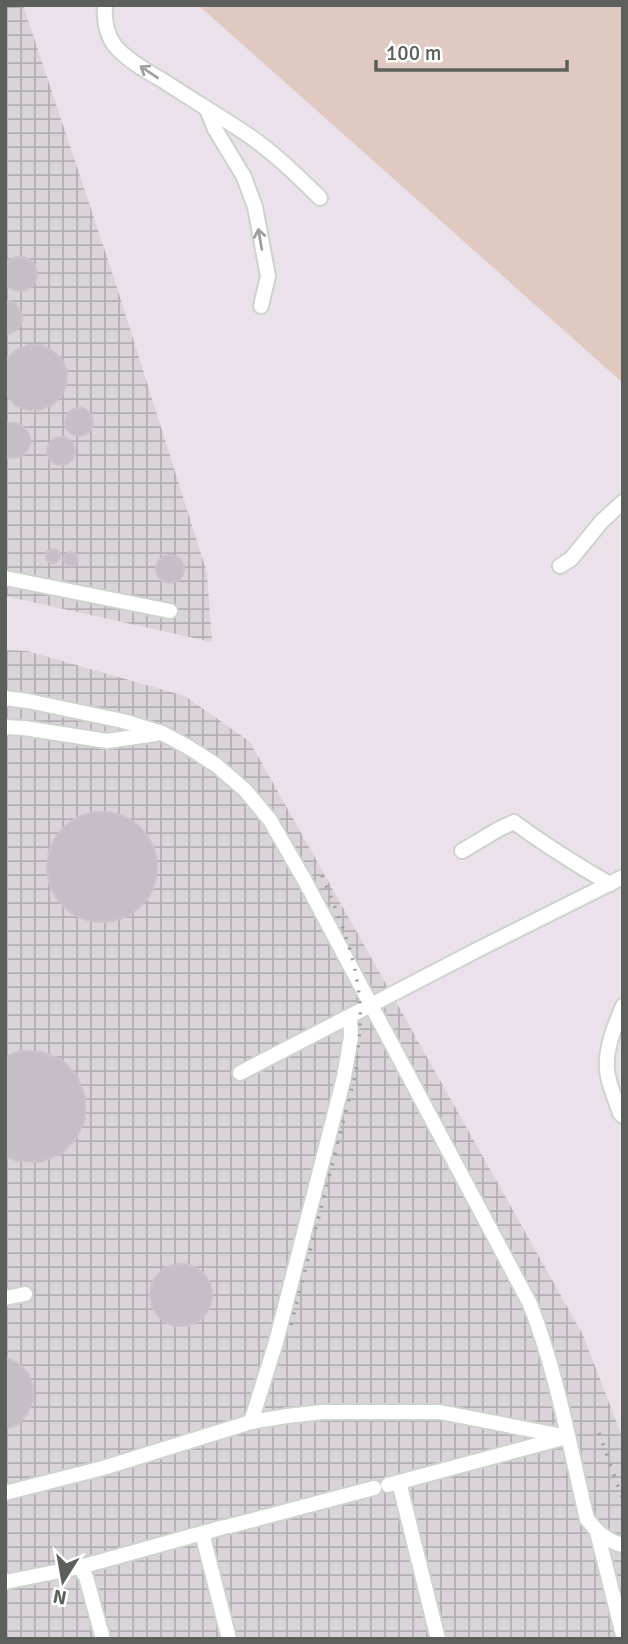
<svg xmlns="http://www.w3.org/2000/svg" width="628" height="1644" viewBox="0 0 628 1644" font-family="Signika,sans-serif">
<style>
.industrial{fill:url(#industrial-grid)}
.green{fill:#e0c9c0}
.building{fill:#c6bec6;stroke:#cec1cf;stroke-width:2}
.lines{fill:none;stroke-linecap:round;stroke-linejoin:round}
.minor-casing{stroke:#cdd3cd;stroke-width:18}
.minor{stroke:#fff;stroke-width:14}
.rail{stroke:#9b9e9b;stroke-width:3.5;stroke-dasharray:2 9;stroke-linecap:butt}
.oneway{stroke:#9da09c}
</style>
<defs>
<pattern id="industrial-grid" width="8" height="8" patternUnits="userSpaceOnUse" patternTransform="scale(1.75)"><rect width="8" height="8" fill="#dad4da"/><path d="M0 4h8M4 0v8" fill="none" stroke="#b4afb4"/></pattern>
</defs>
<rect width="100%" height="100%" fill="#ebe1eb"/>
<!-- industrial -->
<g class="industrial">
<path d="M5,5H23L112,272L207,573L212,642L5,596Z"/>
<path d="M5,650L27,651L185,696L250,742L583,1335L623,1439V1639H5Z"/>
</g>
<!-- green -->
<path class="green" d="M198,5H623V383Z"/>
<!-- building -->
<g class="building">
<circle cx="20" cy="274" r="17"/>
<path d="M5,300L15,303L22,314V321L19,327L14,332L8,334H5Z"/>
<path d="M28,345H41L53,351L62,360L67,372L66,385L61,396L52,405L40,410H27L15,405L5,393V362L7,359L16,350Z"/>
<circle cx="79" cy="422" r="14"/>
<path d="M8,423H16L22,426L27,431L30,437V444L27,451L22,456L15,458L5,457V424Z"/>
<circle cx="61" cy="451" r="14"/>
<circle cx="53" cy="556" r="7"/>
<circle cx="71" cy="559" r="7"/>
<circle cx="170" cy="569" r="14"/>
<circle cx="102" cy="867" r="55"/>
<path d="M20,1051L42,1052L62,1060L77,1076L85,1097V1119L76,1139L61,1154L40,1162L18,1161L5,1156V1057Z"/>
<circle cx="181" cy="1295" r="31"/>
<path d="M5,1357L18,1363L28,1373L33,1387V1401L27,1414L17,1425L5,1429Z"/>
</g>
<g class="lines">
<defs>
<g id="minor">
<path d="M105,5C104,19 106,34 115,46C127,60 146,71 162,80C188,97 213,112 239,129C269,148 295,173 320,198"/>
<path d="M207,109L215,129L244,177L255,207L268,276L261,306"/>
<path d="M560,566L571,559L602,521L623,502"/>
<path d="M5,578L170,611"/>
<path d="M5,698L28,701L123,721L162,733L188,747L216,765L245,790L270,820L305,881L530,1304C557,1373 570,1448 587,1519C596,1531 607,1542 623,1545"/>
<path d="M5,727L24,728L107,741L156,734"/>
<path d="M462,851L499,829L514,822C545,845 577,865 610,884"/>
<path d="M623,1006C615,1025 605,1049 607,1070C608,1084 616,1100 620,1113L623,1116"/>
<path d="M240,1073L479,949L623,877"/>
<path d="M5,1298L25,1294"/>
<path d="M251,1422L276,1342L344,1077L351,1037L350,1016"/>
<path d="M399,1482L438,1639"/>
<path d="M388,1485L563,1438"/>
<path d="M5,1493L103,1468L251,1422L287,1416L322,1412H440L568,1437"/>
<path d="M230,1526L374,1488"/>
<path d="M597,1532L623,1635"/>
<path d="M202,1533L229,1639"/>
<path d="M80,1567L224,1527"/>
<path d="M5,1582L80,1567L86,1577L103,1639"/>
</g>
</defs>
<!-- minor casing -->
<use href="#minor" class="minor-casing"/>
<!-- minor -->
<use href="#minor" class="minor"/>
<!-- rail -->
<g class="rail">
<path d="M291,1325L356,1072C358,1050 361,1028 360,1006C357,957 338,913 319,869"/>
<path d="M599,1433L623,1500"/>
</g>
</g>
<!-- one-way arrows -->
<defs><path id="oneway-shaft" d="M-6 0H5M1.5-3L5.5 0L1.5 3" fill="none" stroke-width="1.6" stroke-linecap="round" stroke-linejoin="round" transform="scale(1.75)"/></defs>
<g class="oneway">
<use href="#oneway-shaft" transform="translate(149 72) rotate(-146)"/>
<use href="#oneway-shaft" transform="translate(260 239) rotate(-100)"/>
</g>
<!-- border -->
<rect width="628" height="1644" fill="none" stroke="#5b615a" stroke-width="14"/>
<!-- north arrow -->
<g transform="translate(63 1581) rotate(191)" stroke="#ffffff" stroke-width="5" paint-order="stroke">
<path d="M0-5L12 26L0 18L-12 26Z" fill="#5b615a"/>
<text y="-10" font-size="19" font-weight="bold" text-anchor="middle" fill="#5b615a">N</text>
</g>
<!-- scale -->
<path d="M376 60v10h191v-10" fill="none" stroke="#5b615a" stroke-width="3.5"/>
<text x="386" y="60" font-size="21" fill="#5b615a" stroke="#ffffff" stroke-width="5" paint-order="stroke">100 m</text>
</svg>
